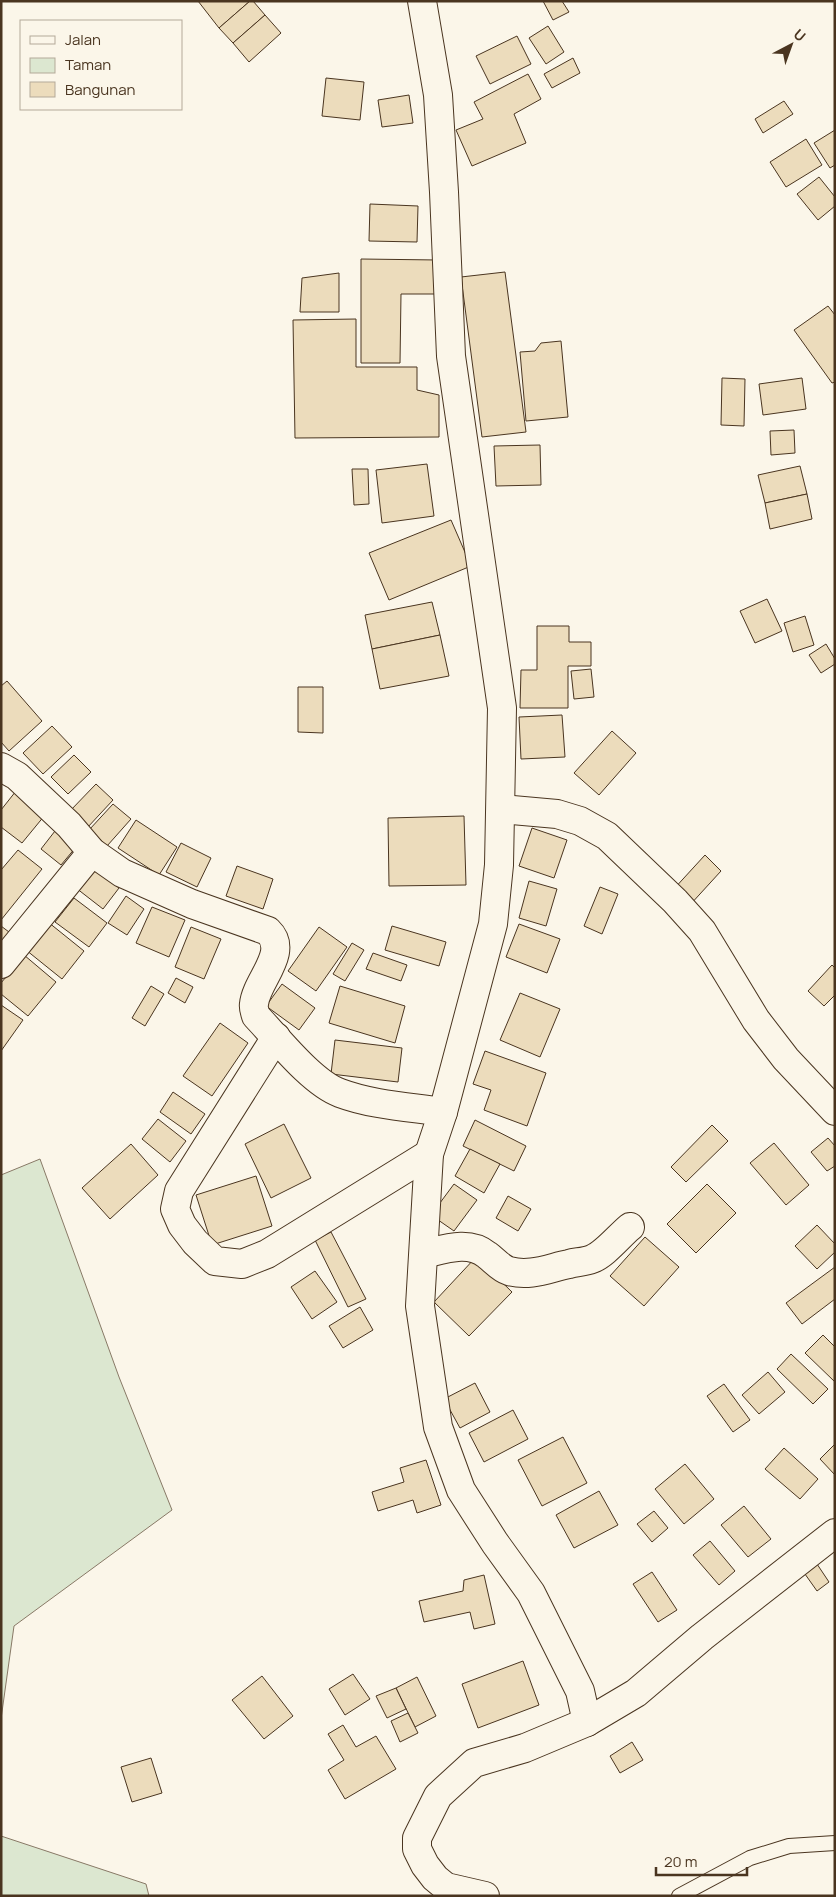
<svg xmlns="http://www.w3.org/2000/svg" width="836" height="1897" viewBox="0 0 836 1897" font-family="Manrope,sans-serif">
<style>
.green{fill:#dce7d0;stroke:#887966}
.building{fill:#ecdcbc;stroke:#4a3520}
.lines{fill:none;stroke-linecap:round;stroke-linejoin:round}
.lane-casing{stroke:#4a3520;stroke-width:16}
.street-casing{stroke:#4a3520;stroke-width:30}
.lane{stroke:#fbf6e9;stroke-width:14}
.street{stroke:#fbf6e9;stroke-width:28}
</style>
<rect width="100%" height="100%" fill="#fbf6e9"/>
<!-- green -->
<g class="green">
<path d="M40,1159L119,1377L172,1510L14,1626L1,1719V1175Z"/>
<path d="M1,1836L146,1884L149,1896H1Z"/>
</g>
<!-- building -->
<g class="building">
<path d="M198,1H250L219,28Z"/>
<path d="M250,1H253L265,15L233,43L219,28Z"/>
<path d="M543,1H562L569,12L553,20Z"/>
<path d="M265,15L281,33L249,62L233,43Z"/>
<path d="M548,26L564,52L546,64L529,38Z"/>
<path d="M517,36L531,64L490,84L476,56Z"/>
<path d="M573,58L580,73L552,88L544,74Z"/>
<path d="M528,74L541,99L514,114L526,143L472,166L456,130L483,119L474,102Z"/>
<path d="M326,78L364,82L360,120L322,116Z"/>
<path d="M409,95L413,123L382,127L378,100Z"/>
<path d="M784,101L793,114L763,133L755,119Z"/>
<path d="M835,130V165L830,168L814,143Z"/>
<path d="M806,139L822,165L786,187L770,162Z"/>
<path d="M819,177L835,197V206L818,220L797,194Z"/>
<path d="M370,204L418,206L417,242L369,241Z"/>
<path d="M361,259L438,260V294H401L400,363H361Z"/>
<path d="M505,272L526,432L482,437L461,277Z"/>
<path d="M339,273V312H300L302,278Z"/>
<path d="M828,306L835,315V382L832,383L794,330Z"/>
<path d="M356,319V367H417V390L439,395V437L295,438L293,320Z"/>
<path d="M561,341L568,417L526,421L520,352L535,351L541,343Z"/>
<path d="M722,378L745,379L744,426L721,425Z"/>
<path d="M802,378L806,409L763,415L759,384Z"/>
<path d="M794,430L795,453L771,455L770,431Z"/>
<path d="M540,445L541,485L496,486L494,446Z"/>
<path d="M427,464L434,516L382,523L376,470Z"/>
<path d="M800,466L807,494L765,503L758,475Z"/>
<path d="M352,469H368L369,504L354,505Z"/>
<path d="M807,494L812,519L770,529L765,503Z"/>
<path d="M451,520L471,566L389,600L369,553Z"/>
<path d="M767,599L782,631L755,643L740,611Z"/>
<path d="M432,602L440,635L372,649L365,615Z"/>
<path d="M805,616L814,645L793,652L784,623Z"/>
<path d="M537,626H569V642H591V666H568V708H520L521,670H537Z"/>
<path d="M440,635L449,676L380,689L372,649Z"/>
<path d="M826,644L835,659V664L821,673L809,655Z"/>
<path d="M591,669L594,697L574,699L571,671Z"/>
<path d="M7,681L42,721L9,751L1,742V686Z"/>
<path d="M298,687H323V733L298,732Z"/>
<path d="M562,715L565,757L521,759L519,717Z"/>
<path d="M52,726L72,747L43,774L23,753Z"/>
<path d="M612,731L636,753L599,795L574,773Z"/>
<path d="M74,755L91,772L68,794L51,777Z"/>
<path d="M96,784L113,800L87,828L69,812Z"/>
<path d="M16,791L45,815L22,843L1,827V810Z"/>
<path d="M113,804L131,819L107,846L89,830Z"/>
<path d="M464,816L466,885L389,886L388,818Z"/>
<path d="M136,820L177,847L159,875L118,848Z"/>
<path d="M532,828L567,840L554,878L519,866Z"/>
<path d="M55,831L76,847L61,865L41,849Z"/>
<path d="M181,843L211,858L197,887L166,872Z"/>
<path d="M18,850L42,869L1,920V870Z"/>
<path d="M705,855L721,871L689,906L672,891Z"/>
<path d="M237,866L273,879L263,909L226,896Z"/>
<path d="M93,867L119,888L103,909L76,888Z"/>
<path d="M529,881L557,889L546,926L519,918Z"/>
<path d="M600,887L618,894L602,934L584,926Z"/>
<path d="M126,896L144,909L127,935L108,923Z"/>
<path d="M74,898L107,923L89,947L55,922Z"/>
<path d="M152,907L185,920L169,957L136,943Z"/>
<path d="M48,922L84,951L62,979L26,950Z"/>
<path d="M519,924L560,939L547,973L506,957Z"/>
<path d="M1,926L13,935L1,949Z"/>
<path d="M392,926L446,942L439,966L385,950Z"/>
<path d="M191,927L221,939L204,979L175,967Z"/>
<path d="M319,927L347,947L316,991L288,971Z"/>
<path d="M352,943L364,950L345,981L333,974Z"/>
<path d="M373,953L407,965L401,981L366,969Z"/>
<path d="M24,955L56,982L28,1016L1,994V983Z"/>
<path d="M832,965L835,968V995L824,1006L808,991Z"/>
<path d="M176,978L193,987L185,1003L168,993Z"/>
<path d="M282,984L315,1008L299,1030L266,1006Z"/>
<path d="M151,986L164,994L145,1026L132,1018Z"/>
<path d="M340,986L405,1006L395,1043L329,1023Z"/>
<path d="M520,993L560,1009L540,1057L500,1040Z"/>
<path d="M1,1005L23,1020L1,1051Z"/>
<path d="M220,1023L248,1043L212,1096L183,1076Z"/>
<path d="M335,1040L402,1048L398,1082L331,1074Z"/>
<path d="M485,1051L546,1073L527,1126L484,1110L491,1090L473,1084Z"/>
<path d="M173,1092L205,1114L191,1134L160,1112Z"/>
<path d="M158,1119L186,1141L170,1162L142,1139Z"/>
<path d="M475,1120L526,1146L514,1171L463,1146Z"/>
<path d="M284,1124L311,1178L271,1198L245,1144Z"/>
<path d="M712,1125L728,1141L686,1182L671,1167Z"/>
<path d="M828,1138L835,1146V1166L827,1171L811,1152Z"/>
<path d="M774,1143L809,1185L786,1205L750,1163Z"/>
<path d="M131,1144L158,1175L110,1219L82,1188Z"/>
<path d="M470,1149L500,1164L484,1193L455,1176Z"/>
<path d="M256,1176L272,1226L212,1245L196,1195Z"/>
<path d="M454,1184L477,1200L454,1231L431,1215Z"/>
<path d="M707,1184L736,1213L696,1253L667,1224Z"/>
<path d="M508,1196L531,1209L518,1231L496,1218Z"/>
<path d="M817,1225L835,1244V1252L817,1269L795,1246Z"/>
<path d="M331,1232L366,1299L348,1307L315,1240Z"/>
<path d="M645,1237L679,1267L644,1306L610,1276Z"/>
<path d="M476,1257L512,1292L469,1336L434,1302Z"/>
<path d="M835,1267V1299L802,1324L786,1303Z"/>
<path d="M315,1271L337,1302L312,1319L291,1287Z"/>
<path d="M360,1307L373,1330L343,1348L329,1326Z"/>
<path d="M823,1335L835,1347V1382L805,1353Z"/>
<path d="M791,1354L828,1389L813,1404L777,1369Z"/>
<path d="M768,1372L785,1392L759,1414L742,1395Z"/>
<path d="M475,1383L490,1412L460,1428L444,1399Z"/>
<path d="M724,1384L750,1420L733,1432L707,1396Z"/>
<path d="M513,1410L528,1439L484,1462L469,1433Z"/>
<path d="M563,1437L587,1483L542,1506L518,1460Z"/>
<path d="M835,1444V1475L820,1459Z"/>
<path d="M784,1448L818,1479L800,1499L765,1469Z"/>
<path d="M426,1460L441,1505L417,1513L413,1500L378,1511L372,1492L404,1482L400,1468Z"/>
<path d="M685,1464L714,1499L684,1524L655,1489Z"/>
<path d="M599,1491L618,1525L574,1548L556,1515Z"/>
<path d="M744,1506L771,1539L748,1557L721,1525Z"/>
<path d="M654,1511L668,1528L652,1542L637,1524Z"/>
<path d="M710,1541L735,1571L719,1585L693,1555Z"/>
<path d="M813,1558L829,1582L817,1591L800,1567Z"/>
<path d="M652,1572L677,1610L658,1622L633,1584Z"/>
<path d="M484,1575L495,1624L474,1629L470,1612L424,1622L419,1601L463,1591L464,1580Z"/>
<path d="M523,1661L539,1705L478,1728L462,1684Z"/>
<path d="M353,1674L370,1699L345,1715L329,1689Z"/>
<path d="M262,1676L293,1716L264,1739L232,1700Z"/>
<path d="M417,1677L436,1716L415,1727L396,1688Z"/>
<path d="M396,1688L406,1709L387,1718L376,1696Z"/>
<path d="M408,1713L418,1733L400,1742L391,1721Z"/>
<path d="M343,1725L356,1747L376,1736L396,1769L345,1799L328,1770L344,1760L328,1734Z"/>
<path d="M632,1742L643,1760L620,1773L610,1756Z"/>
<path d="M151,1758L162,1793L132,1802L121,1767Z"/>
</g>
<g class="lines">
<defs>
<path id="lane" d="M679,1896L750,1858L789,1846L835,1843"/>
<g id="street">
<path d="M422,1L438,95L444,192L451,356L502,708L499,865L493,924L443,1112L429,1154L420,1306L438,1427L461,1490L495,1543L531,1593L580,1691L587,1722"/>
<path d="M1,767L17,776L69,825L92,852L122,873L192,904L268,931C290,952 256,981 254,1004C253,1008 255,1012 256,1016C277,1038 312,1083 340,1093C372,1105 409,1107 443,1112"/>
<path d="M501,809L557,814L580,821L607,836L675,901L702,931L756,1020L786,1059L835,1111"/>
<path d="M1,964L92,852"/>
<path d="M276,1037L179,1191L175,1209L182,1225L195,1242L215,1261L242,1264L267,1254L429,1154"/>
<path d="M424,1254C445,1249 469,1240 487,1255C494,1260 500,1268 509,1271C530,1277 549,1268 569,1264C576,1262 585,1262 592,1259C605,1254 619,1236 630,1227"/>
<path d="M485,1896L446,1887L435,1878L425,1865L417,1849V1838L438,1796L474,1763L525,1748L587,1722L636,1693L702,1637L835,1533"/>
</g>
</defs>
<!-- lane casing -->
<use href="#lane" class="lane-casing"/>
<!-- street casing -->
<use href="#street" class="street-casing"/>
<!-- lane -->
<use href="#lane" class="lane"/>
<!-- street -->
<use href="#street" class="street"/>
</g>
<!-- border -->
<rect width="836" height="1897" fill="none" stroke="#4a3520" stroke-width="5"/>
<!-- legend -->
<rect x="20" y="20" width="162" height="90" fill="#fbf6e9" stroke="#b4a999"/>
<rect x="30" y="36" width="25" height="8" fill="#fbf6e9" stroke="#b4a999"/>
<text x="65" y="45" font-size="15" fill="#4a3520">Jalan</text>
<rect x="30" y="58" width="25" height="15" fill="#dce7d0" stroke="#b4a999"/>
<text x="65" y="70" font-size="15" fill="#4a3520">Taman</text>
<rect x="30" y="82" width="25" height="15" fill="#ecdcbc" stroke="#b4a999"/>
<text x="65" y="95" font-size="15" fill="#4a3520">Bangunan</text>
<!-- north arrow -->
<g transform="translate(791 45) rotate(41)" stroke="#fbf6e9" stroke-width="4" paint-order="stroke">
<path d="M0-4L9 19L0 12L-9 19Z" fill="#4a3520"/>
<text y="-8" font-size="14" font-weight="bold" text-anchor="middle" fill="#4a3520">U</text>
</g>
<!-- scale -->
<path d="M656 1867v8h91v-8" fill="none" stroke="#4a3520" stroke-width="2.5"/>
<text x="664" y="1867" font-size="15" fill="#4a3520" stroke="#fbf6e9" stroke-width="4" paint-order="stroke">20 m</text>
</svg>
